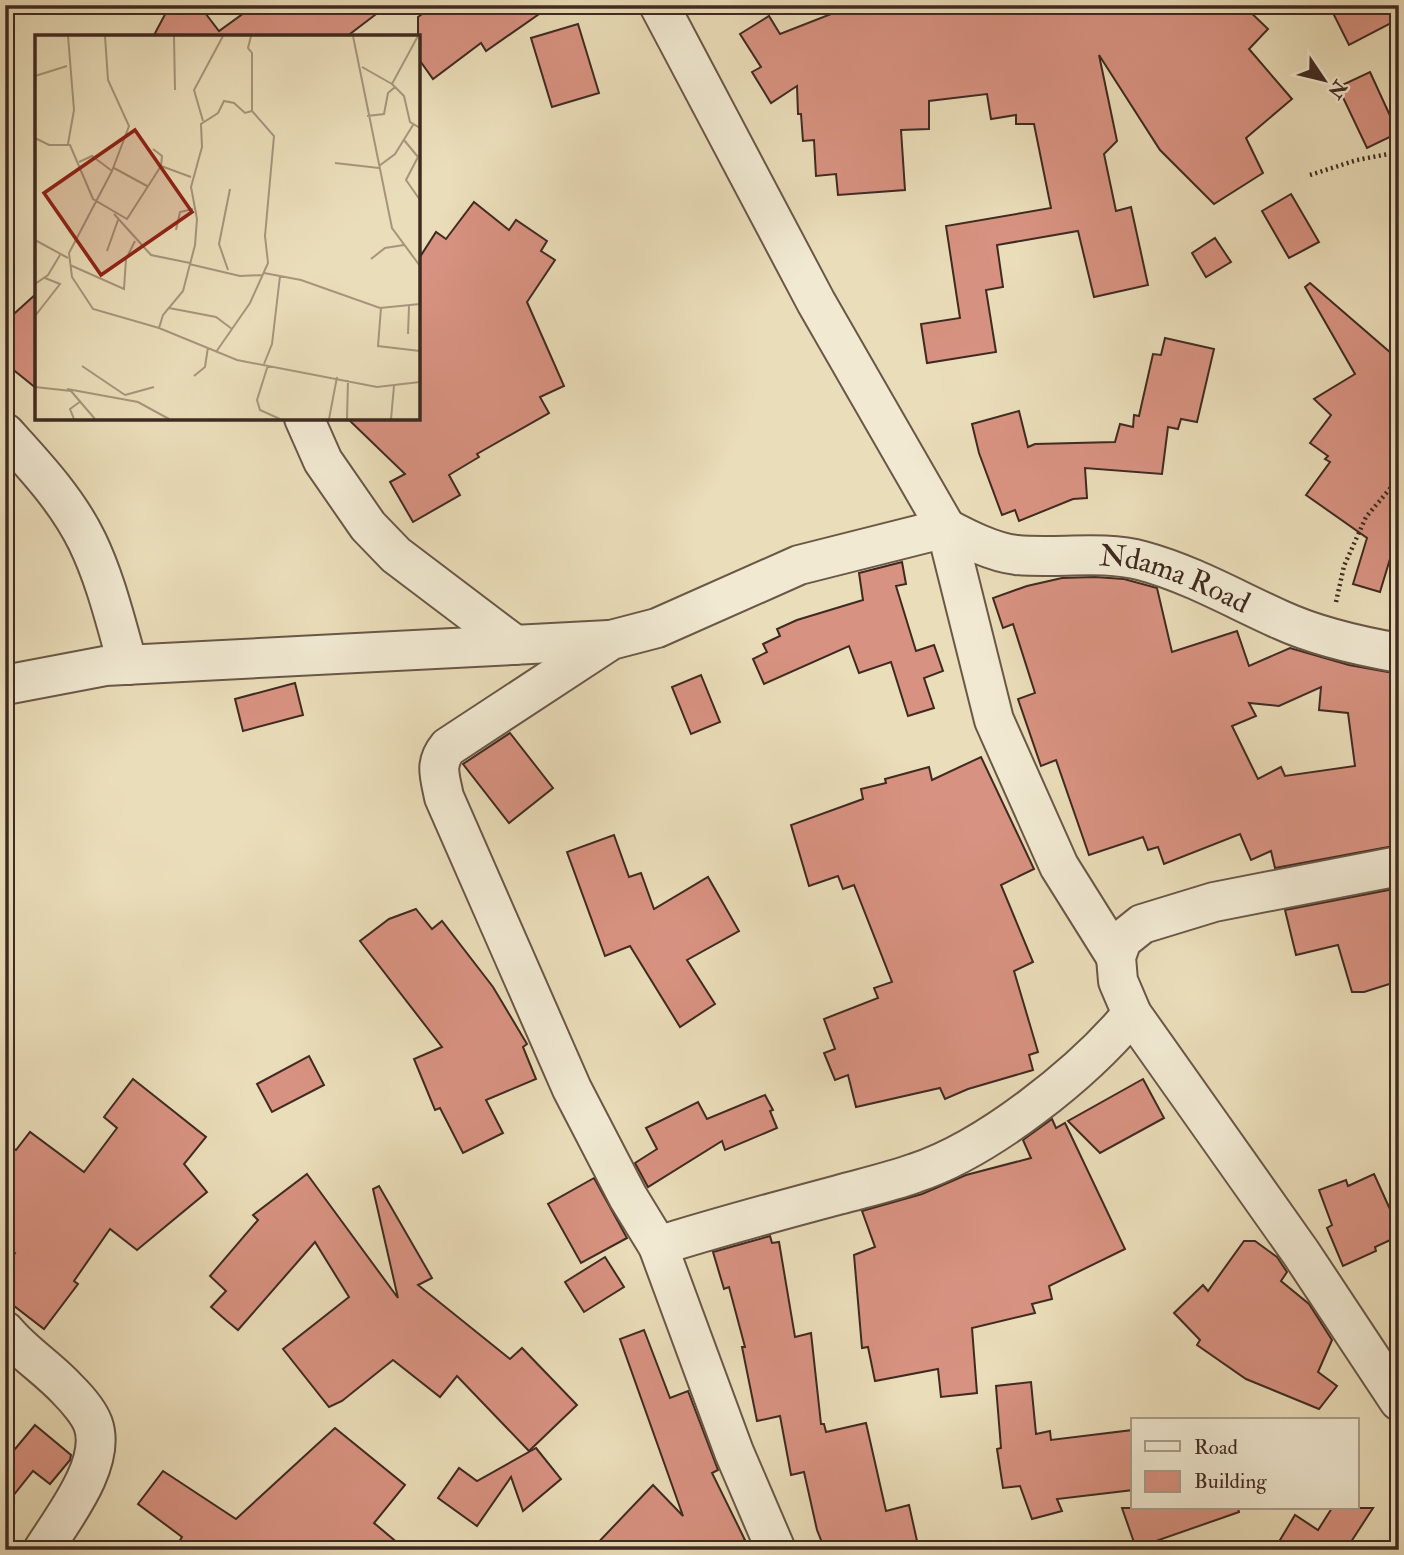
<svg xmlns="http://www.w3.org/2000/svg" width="1404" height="1555" viewBox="0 0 1404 1555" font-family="'IM FELL Double Pica',serif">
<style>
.building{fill:#d89281;stroke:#3f2a21;stroke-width:2;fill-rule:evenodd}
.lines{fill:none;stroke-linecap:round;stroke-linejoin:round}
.minor-casing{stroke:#6a5747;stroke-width:42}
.path{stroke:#3f2a21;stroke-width:4.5;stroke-dasharray:2 3.5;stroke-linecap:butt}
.minor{stroke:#f1e9d2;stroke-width:38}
.labels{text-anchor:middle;stroke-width:6;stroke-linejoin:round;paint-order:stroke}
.street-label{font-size:30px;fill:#3f2a21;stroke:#f1e9d2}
.inset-road{fill:none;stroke:#a6957c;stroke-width:2}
.view{fill:#8f2418;fill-opacity:0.15;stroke:#8f2418;stroke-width:3.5}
.inset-edge{fill:none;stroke:#3f2a21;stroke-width:3.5}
</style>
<rect width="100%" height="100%" fill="#eaddb9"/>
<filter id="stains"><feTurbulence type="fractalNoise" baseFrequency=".00286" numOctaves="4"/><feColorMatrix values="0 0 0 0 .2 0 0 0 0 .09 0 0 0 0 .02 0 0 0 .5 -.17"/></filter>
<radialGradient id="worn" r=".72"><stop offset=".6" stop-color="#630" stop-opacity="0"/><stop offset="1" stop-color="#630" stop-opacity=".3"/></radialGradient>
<!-- building -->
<g class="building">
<path d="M170,5H199L219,31L255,5H388L346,37H153Z"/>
<path d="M435,5H552L486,51L481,43L433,79L418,58V17Z"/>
<path d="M854,5H1243L1268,29L1249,49L1292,99L1246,138L1263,173L1214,204L1160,150L1099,55L1117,141L1104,154L1116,211L1131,207L1148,285L1094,297L1078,231L997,245L1003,287L986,290L996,352L927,363L921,324L960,318L946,226L1051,208L1034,124H1016V115L991,119L987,94L929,101V129L901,130L905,190L838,195L836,174L816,176L814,140L803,141L801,114H798L797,86L771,103L752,72L761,67L740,34L769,16L780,34Z"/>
<path d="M1329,5H1399V19L1349,45Z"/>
<path d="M578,24L599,93L552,107L531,38Z"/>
<path d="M1370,72L1398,133L1367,148L1338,87Z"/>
<path d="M1291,194L1319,242L1289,258L1262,211Z"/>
<path d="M474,202L509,230L516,220L547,241L541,251L555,260L527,302L564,386L540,397L549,413L477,454L479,457L449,475L460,495L413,522L390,482L405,474L347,418H418V260L436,232L446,239Z"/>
<path d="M1215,238L1231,262L1206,277L1192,253Z"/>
<path d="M1310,283L1399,360V529L1380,592L1353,584L1367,538L1306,495L1330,462L1325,459L1328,456L1310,443L1331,415L1314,399L1355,374L1305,287Z"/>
<path d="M37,293V389L5,363V322Z"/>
<path d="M1165,338L1214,349L1197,422L1181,419L1178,429L1168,427L1162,474L1085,468L1087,498L1073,499L1019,521L1015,510L1002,515L979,453L972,424L1019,411L1028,447L1035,444L1115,442L1120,424L1133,427L1134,415L1139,416L1153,354L1161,355Z"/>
<path d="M902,562L906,584L896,586L916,651L934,645L943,671L924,678L934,708L908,716L891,662L859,673L849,646L764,684L753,659L767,652L763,644L780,636L777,629L797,620L863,600L859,573Z"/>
<path d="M1095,577L1124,579L1157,588L1172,652L1237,631L1249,666L1290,648L1349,665L1399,674V845L1275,868L1271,851L1251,860L1240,834L1164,864L1158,847L1148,850L1143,837L1089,855L1056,760L1041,766L1018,699L1035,693L1013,624L1003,628L993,598L1027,586L1062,578ZM1321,687L1319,710L1348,713L1355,766L1285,776L1281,767L1258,779L1232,726L1256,716L1249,703L1279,706Z"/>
<path d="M701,675L720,722L691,734L672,687Z"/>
<path d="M295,683L303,715L243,731L235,699Z"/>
<path d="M510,733L553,788L509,823L463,764Z"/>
<path d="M981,757L1034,869L1001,885L1033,962L1014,971L1038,1052L1029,1055L1033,1070L968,1089L945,1099L940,1088L856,1107L848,1075L835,1080L824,1053L835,1049L824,1019L878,998L874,988L892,982L854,885L843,889L838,876L809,886L791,825L863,799L861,789L886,783L885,779L929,767L932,780Z"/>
<path d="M614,835L629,877L641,873L654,909L708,877L739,931L687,960L715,1004L680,1027L630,946L605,956L567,852Z"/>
<path d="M1399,888V981L1364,992H1352L1338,945L1296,955L1285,910Z"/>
<path d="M416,909L432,929L442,921L493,987L527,1044L523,1047L536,1079L486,1100L503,1133L463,1153L440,1108L435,1110L414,1059L442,1047L360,941L389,919Z"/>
<path d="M309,1056L324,1085L272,1112L257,1084Z"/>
<path d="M133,1079L206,1137L184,1164L207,1192L137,1250L110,1229L74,1281L78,1284L44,1329L5,1299V1267L15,1253L5,1243V1143L16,1150L30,1132L84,1172L117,1128L104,1117Z"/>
<path d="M1143,1079L1164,1118L1100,1153L1068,1121Z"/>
<path d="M765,1095L773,1110L770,1111L777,1128L725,1150L722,1141L648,1187L635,1163L657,1149L646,1128L698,1102L707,1119Z"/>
<path d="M1052,1119L1056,1128L1065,1123L1125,1249L1049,1286L1052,1299L1032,1304L1035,1313L972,1328L977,1393L941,1397L938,1369L875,1381L868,1347L862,1348L854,1255L875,1247L862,1211L922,1194L966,1175L1031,1158L1023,1140Z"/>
<path d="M307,1174L398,1298L373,1189L379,1186L432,1278L418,1285L510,1359L522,1348L577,1405L529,1451L457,1376L440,1397L393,1360L342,1401L329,1407L283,1349L349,1297L315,1242L238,1330L227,1321L211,1307L226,1291L210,1276L258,1220L253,1215Z"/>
<path d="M1374,1174L1399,1229V1236L1375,1247L1376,1251L1343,1266L1327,1228L1332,1225L1319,1190L1346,1180L1348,1186Z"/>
<path d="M594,1178L627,1238L581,1263L548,1204Z"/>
<path d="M770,1236L772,1243L779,1242L795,1337L811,1333L821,1424H824L826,1432L866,1423L886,1511L909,1505L919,1550H825L817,1530L804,1472L791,1475L780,1416L757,1421L742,1347H745L729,1287L724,1289L713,1252Z"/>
<path d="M1244,1241H1255L1277,1257L1287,1272L1281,1281L1309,1304L1332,1340L1318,1372L1337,1386L1319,1409L1246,1379L1197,1345L1200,1340L1174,1313L1203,1285L1208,1291Z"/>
<path d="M605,1257L624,1287L584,1312L565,1282Z"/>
<path d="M644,1330L670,1398L688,1391L718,1470L712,1473L745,1540L724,1550H591L653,1485L683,1516L620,1339Z"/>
<path d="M1031,1382L1036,1434L1050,1431L1051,1440L1133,1430V1490L1057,1499L1062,1511L1032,1519L1020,1486L1003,1488L997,1449L1001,1448L996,1386Z"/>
<path d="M35,1425L71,1455L70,1460L50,1484L33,1471L5,1506V1461Z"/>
<path d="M335,1428L405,1485L374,1523L406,1550H174L182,1537L138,1504L163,1471L236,1519Z"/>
<path d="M536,1448L561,1479L523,1511L511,1477L477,1526L438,1498L459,1468L477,1481Z"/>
<path d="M1122,1508H1238L1239,1512L1136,1548Z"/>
<path d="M1332,1508H1373L1347,1548L1349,1550H1274L1295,1515L1318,1530Z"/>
</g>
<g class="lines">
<defs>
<g id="minor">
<path d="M659,5L816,302L946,528L994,720L1059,866L1116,957"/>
<path d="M304,418L323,461L368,526L396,555L515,645"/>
<path d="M5,433C35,466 67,500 87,541C106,580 116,624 128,665"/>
<path id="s1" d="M946,528C967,539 992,552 1016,555C1058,559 1102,550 1143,561C1191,574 1236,600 1281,620C1318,637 1359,646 1399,653"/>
<path d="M5,685L105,666L609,640"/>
<path d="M1399,866L1214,902L1142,924L1122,940L1116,957L1118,981L1132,1014L1301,1253L1399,1401"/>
<path d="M658,1246C718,1227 778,1211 838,1195C863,1188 890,1182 915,1173C988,1149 1083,1073 1132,1014"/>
<path d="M5,1331C23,1353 49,1369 68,1390C76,1398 89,1413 93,1424C107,1463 63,1518 43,1550"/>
<path d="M776,1550L734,1452L658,1246L628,1197L572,1089L444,797C440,776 434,764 448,747L611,640L657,628L799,565L946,528"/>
</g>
</defs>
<!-- minor casing -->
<use href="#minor" class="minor-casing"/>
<!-- path -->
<g class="path">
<path d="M1310,175L1357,160L1399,152"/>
<path d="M1336,602L1344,566L1366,517L1399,478"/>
</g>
<!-- minor -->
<use href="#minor" class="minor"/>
</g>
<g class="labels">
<!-- street labels -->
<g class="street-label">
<text dy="10" stroke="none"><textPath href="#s1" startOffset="238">Ndama Road</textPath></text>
</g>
</g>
<!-- overview -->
<g transform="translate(35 35)">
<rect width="385" height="385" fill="#eaddb9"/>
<path class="inset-road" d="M33,1L39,75L33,109M139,1L140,55M318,1L357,193L385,231M327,32L357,49L383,1M0,41L32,31M357,49L369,61L375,87L385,93M332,81L349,79L353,58L360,52M168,86L159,55L188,1M0,103L14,110H35L58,164L92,184L126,131L127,121L118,114M369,105L383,122M383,122L371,145L385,165M44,127L57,121L77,136L94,91L73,45L70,1M300,128L344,133M126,131L156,142M344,131L360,119L378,90M79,133L112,151M77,136L34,218L37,242L58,274L124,293L202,325L342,352L385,347M79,179L116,220L155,228M141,195L145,177L158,174M0,205L33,223M72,216L83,185M336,224L350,213L369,210M154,229L205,241L228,240M35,230L89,254L91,224L100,206M193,235L184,209L195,154M229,238L266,245L345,273L385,269M0,249L13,240L25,220M134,273L181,282L197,294M346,273L343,311L385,316M0,281L25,249L10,243M124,293L128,280L148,256L160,210L162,184L156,152L167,112L166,89L183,78L189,66L199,68L210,78L217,76M373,299L374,271M181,317L215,268L233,228L230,201L239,101L217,76V18L213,13L216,1M229,329L237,309L245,241M233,330L222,365L225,375L245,384M47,331L90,360M159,341L170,332L173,312M0,352L36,356L60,384M32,354L103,367L134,384M90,360L119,352M39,384L35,374L46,366M294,384L302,342M312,384L313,345M356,384L359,351"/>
<path class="view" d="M100,95L157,177L66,240L9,158Z"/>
<rect width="385" height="385" class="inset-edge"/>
</g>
<!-- margin -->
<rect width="1404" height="1555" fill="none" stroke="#eaddb9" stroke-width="28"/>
<rect x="7" y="7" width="1390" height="1541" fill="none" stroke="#3f2a21" stroke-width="3.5"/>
<rect x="14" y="14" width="1376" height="1527" fill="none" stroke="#3f2a21" stroke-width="2"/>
<!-- legend -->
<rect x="1131" y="1418" width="228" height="91" fill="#f1e9d2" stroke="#aa9d8b" stroke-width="2"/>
<rect x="1145" y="1441" width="35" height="10" fill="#f1e9d2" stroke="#aa9d8b" stroke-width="2"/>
<text x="1194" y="1454" font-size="21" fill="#3f2a21">Road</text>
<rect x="1145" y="1471" width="35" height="21" fill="#d89281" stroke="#aa9d8b" stroke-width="2"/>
<text x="1194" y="1488" font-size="21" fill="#3f2a21">Building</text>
<!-- north arrow -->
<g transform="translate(1324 80) rotate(125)" stroke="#f1e9d2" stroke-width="5" paint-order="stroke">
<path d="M0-5L12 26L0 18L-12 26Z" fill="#3f2a21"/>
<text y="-10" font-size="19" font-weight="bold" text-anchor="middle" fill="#3f2a21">N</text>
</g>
<rect width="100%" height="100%" filter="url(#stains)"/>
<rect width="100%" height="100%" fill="url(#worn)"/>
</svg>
